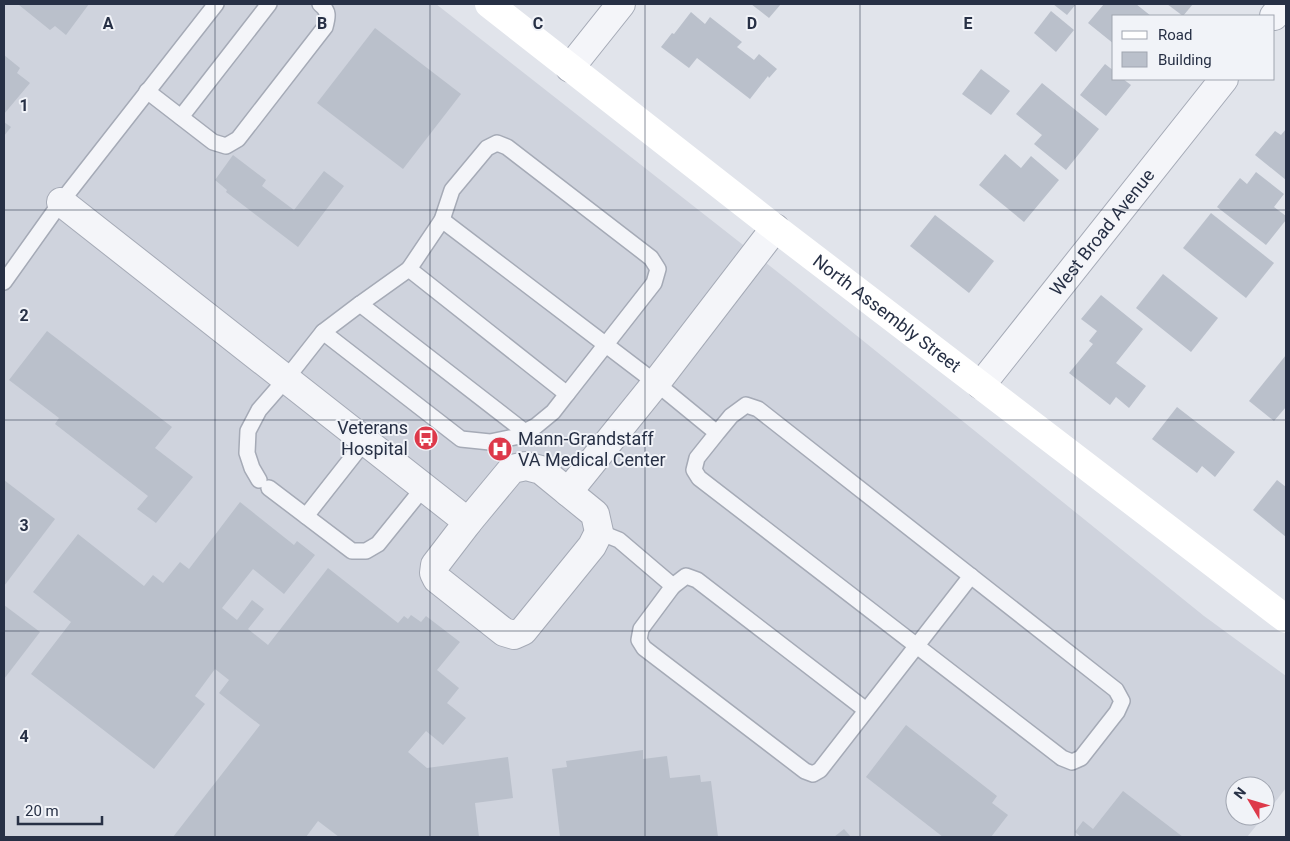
<svg xmlns="http://www.w3.org/2000/svg" width="1290" height="841" viewBox="0 0 1290 841" font-family="Roboto,sans-serif">
<style>
.built{fill:#cfd3dd}
.building{fill:#bac0cb}
.lines{fill:none;stroke-linecap:round;stroke-linejoin:round}
.service-casing{stroke:#a5aab6;stroke-width:18}
.minor-casing{stroke:#a5aab6;stroke-width:30}
.service{stroke:#f4f5f9;stroke-width:15}
.minor{stroke:#f4f5f9;stroke-width:28}
.secondary{stroke:#fff;stroke-width:28}
.grid{fill:none;stroke:#273045;stroke-width:1;stroke-opacity:0.55}
.labels{text-anchor:middle;stroke-width:4;stroke-linejoin:round;paint-order:stroke}
.street-label{font-size:18px;fill:#273045;stroke:#f1f3f8}
.poi-label{font-size:18px;fill:#273045;stroke:#f1f3f8;text-anchor:end}
.grid-label{font-size:16px;text-anchor:middle;font-weight:bold;fill:#273045;stroke:#f1f3f8;stroke-width:4;stroke-linejoin:round;paint-order:stroke}
</style>
<rect width="100%" height="100%" fill="#e1e4eb"/>
<!-- built -->
<path class="built" d="M4,4H436L789,281L1204,616L1286,676V788L1265,815V786H1235V816H1264L1247,837H4Z"/>
<!-- building -->
<g class="building">
<path d="M20,4H89L66,35L55,26L50,30L19,5Z"/>
<path d="M751,4H781L769,18Z"/>
<path d="M1053,4H1076L1067,15Z"/>
<path d="M1104,4H1136L1151,16H1114V44L1088,23Z"/>
<path d="M1167,4H1193L1183,16Z"/>
<path d="M1051,11L1074,30L1056,52L1034,33Z"/>
<path d="M691,12L705,24L710,17L742,42L737,47L754,60L759,54L777,69L769,78L768,76L750,99L697,58L689,68L661,47L672,33L674,34Z"/>
<path d="M375,28L461,94L403,169L317,103Z"/>
<path d="M4,55L20,68L17,73L30,83L4,114Z"/>
<path d="M1105,64L1114,71V79H1123L1131,85L1106,116L1080,95Z"/>
<path d="M981,69L1010,91L991,115L962,94Z"/>
<path d="M1042,83L1099,129L1066,170L1034,144L1042,135L1016,114Z"/>
<path d="M4,122L11,127L4,136Z"/>
<path d="M1286,129V180L1255,155L1275,131L1281,135Z"/>
<path d="M1005,154L1021,168L1031,156L1059,180L1024,222L979,185Z"/>
<path d="M233,155L266,180L262,186L294,210L324,171L344,186L298,247L226,192L227,190L215,180Z"/>
<path d="M1256,172L1284,194L1274,207L1286,216V220L1266,245L1217,207L1240,178L1247,184Z"/>
<path d="M1211,213L1274,263L1246,298L1183,248Z"/>
<path d="M935,215L994,261L969,293L910,246Z"/>
<path d="M1163,274L1218,318L1191,352L1136,308Z"/>
<path d="M1101,295L1143,329L1116,363L1146,386L1129,408L1116,397L1110,405L1069,373L1093,344L1089,341L1097,331L1081,319Z"/>
<path d="M47,331L172,427L155,448L193,477L156,523L137,509L148,496L55,424L59,418L9,380Z"/>
<path d="M1286,355V407L1274,421L1249,401Z"/>
<path d="M1177,407L1235,452L1215,477L1202,466L1197,473L1152,439Z"/>
<path d="M4,480L55,519L4,586Z"/>
<path d="M1277,480L1286,487V537L1253,510Z"/>
<path d="M240,502L294,545L297,541L315,555L284,594L253,569L222,608L237,620L252,600L264,609L248,629L268,645L328,568L398,623L404,616L408,619L411,615L421,622L426,616L460,642L437,670L459,688L447,703L466,718L443,745L426,731L408,752L427,768L508,757L513,798L475,803L479,837H339L318,821L306,837H173L260,725L219,693L229,680L215,669L195,696L205,704L154,769L31,674L71,622L33,592L78,534L144,586L153,575L163,583L180,562L189,569Z"/>
<path d="M4,605L40,632L4,679Z"/>
<path d="M906,725L997,796L992,803L1008,815L991,837H943L866,777Z"/>
<path d="M643,750V759L667,756L670,778L700,775L701,782L711,781L718,837H560L552,769L567,767L566,761Z"/>
<path d="M1123,791L1183,837H1081L1075,832L1083,821L1093,829Z"/>
<path d="M844,829L851,837H834Z"/>
</g>
<g class="lines">
<defs>
<g id="service">
<path d="M147,91L213,142L226,146L238,139L325,27C328,16 329,11 320,4"/>
<path d="M181,117L269,4"/>
<path d="M497,143L507,147L651,258L658,269L654,283L567,394L409,269L442,220L452,190L487,148Z"/>
<path d="M442,220L656,383L717,433L731,416L746,405L758,409L1116,690L1122,701L1117,712L1081,758L1072,762L1062,758L699,478L694,470L697,458L717,433"/>
<path d="M4,282L61,202L216,4"/>
<path d="M360,304L525,432"/>
<path d="M323,332L461,439L490,442L515,437L536,426L553,412L567,394"/>
<path d="M259,480L252,468L247,453L248,431L259,410L286,379L323,332L360,304L409,269"/>
<path d="M269,488L352,551H366L378,544L424,487"/>
<path d="M306,516L365,441"/>
<path d="M599,532L619,540L673,586L641,629L639,640L644,648L805,771L813,774L820,770L971,576"/>
<path d="M673,586L686,576L697,580L866,710"/>
</g>
<g id="minor">
<path d="M1274,16L1284,4"/>
<path d="M570,68L621,4"/>
<path d="M61,202L468,522"/>
<path id="s1" d="M981,385L1224,79"/>
<path d="M526,466L541,470L595,514L599,532L592,546L523,631L514,635L504,632L437,579L434,573L435,565L468,522L512,469Z"/>
<path d="M568,492L656,383L775,228"/>
</g>
</defs>
<!-- service casing -->
<use href="#service" class="service-casing"/>
<!-- minor casing -->
<use href="#minor" class="minor-casing"/>
<!-- service -->
<use href="#service" class="service"/>
<!-- minor -->
<use href="#minor" class="minor"/>
<!-- secondary -->
<path class="secondary" id="s2" d="M489,4L775,228L1286,619"/>
</g>
<!-- grid -->
<path class="grid" d="M215,4V837M430,4V837M645,4V837M860,4V837M1075,4V837M4,210H1286M4,420H1286M4,631H1286"/>
<!-- icons -->
<defs>
<symbol id="bus-disc" viewBox="-11 -11 22 22"><circle r="9.5" fill="#dd394a" stroke="#f1f3f8"/><path d="M-5-6H5V4H4V6H2V4H-2V6H-4V4H-5ZM-3.5-4V0h7V-4ZM-3.5 1.2v1.5H-2V1.2ZM2 1.2v1.5H3.5V1.2Z" fill="#fff"/></symbol>
<symbol id="hospital-disc" viewBox="-11 -11 22 22"><circle r="9.5" fill="#dd394a" stroke="#f1f3f8"/><path d="M-5-5h3v3.5h4V-5h3V5h-3V1.5h-4V5h-3Z" fill="#fff"/></symbol>
</defs>
<g fill-rule="evenodd">
<use href="#bus-disc" x="412" y="424" width="28" height="28"/>
<use href="#hospital-disc" x="486" y="435" width="28" height="28"/>
</g>
<g class="labels">
<!-- street labels -->
<g class="street-label">
<text dy="6" stroke="none"><textPath href="#s1" startOffset="195">West Broad Avenue</textPath></text>
<text dy="6" stroke="none"><textPath href="#s2" startOffset="504">North Assembly Street</textPath></text>
</g>
<!-- poi labels -->
<g class="poi-label">
<text x="408" y="434">Veterans<tspan x="408" dy="21">Hospital</tspan></text>
<text x="518" y="445" text-anchor="start">Mann-Grandstaff<tspan x="518" dy="21">VA Medical Center</tspan></text>
</g>
</g>
<g class="grid-label">
<text x="108" y="29">A</text>
<text x="322" y="29">B</text>
<text x="538" y="29">C</text>
<text x="752" y="29">D</text>
<text x="968" y="29">E</text>
<text x="24" y="111">1</text>
<text x="24" y="321">2</text>
<text x="24" y="531">3</text>
<text x="24" y="742">4</text>
</g>
<!-- border -->
<rect width="1290" height="841" fill="none" stroke="#273045" stroke-width="10"/>
<!-- legend -->
<rect x="1112" y="15" width="162" height="65" fill="#f1f3f8" stroke="#a0a5b0"/>
<rect x="1122" y="31" width="25" height="8" fill="#ffffff" stroke="#a0a5b0"/>
<text x="1158" y="40" font-size="15" fill="#273045">Road</text>
<rect x="1122" y="52" width="25" height="15" fill="#bac0cb" stroke="#a0a5b0"/>
<text x="1158" y="65" font-size="15" fill="#273045">Building</text>
<!-- north arrow -->
<g transform="translate(1250 801) rotate(308)"><circle r="24" fill="#f1f3f8" stroke="#a0a5b0"/>
<path d="M0-4L9 19L0 12L-9 19Z" fill="#dd394a"/>
<text y="-8" font-size="14" font-weight="bold" text-anchor="middle" fill="#273045">N</text>
</g>
<!-- scale -->
<path d="M18 816v8h84v-8" fill="none" stroke="#273045" stroke-width="2.5"/>
<text x="25" y="816" font-size="15" fill="#273045" stroke="#f1f3f8" stroke-width="4" paint-order="stroke">20 m</text>
</svg>
